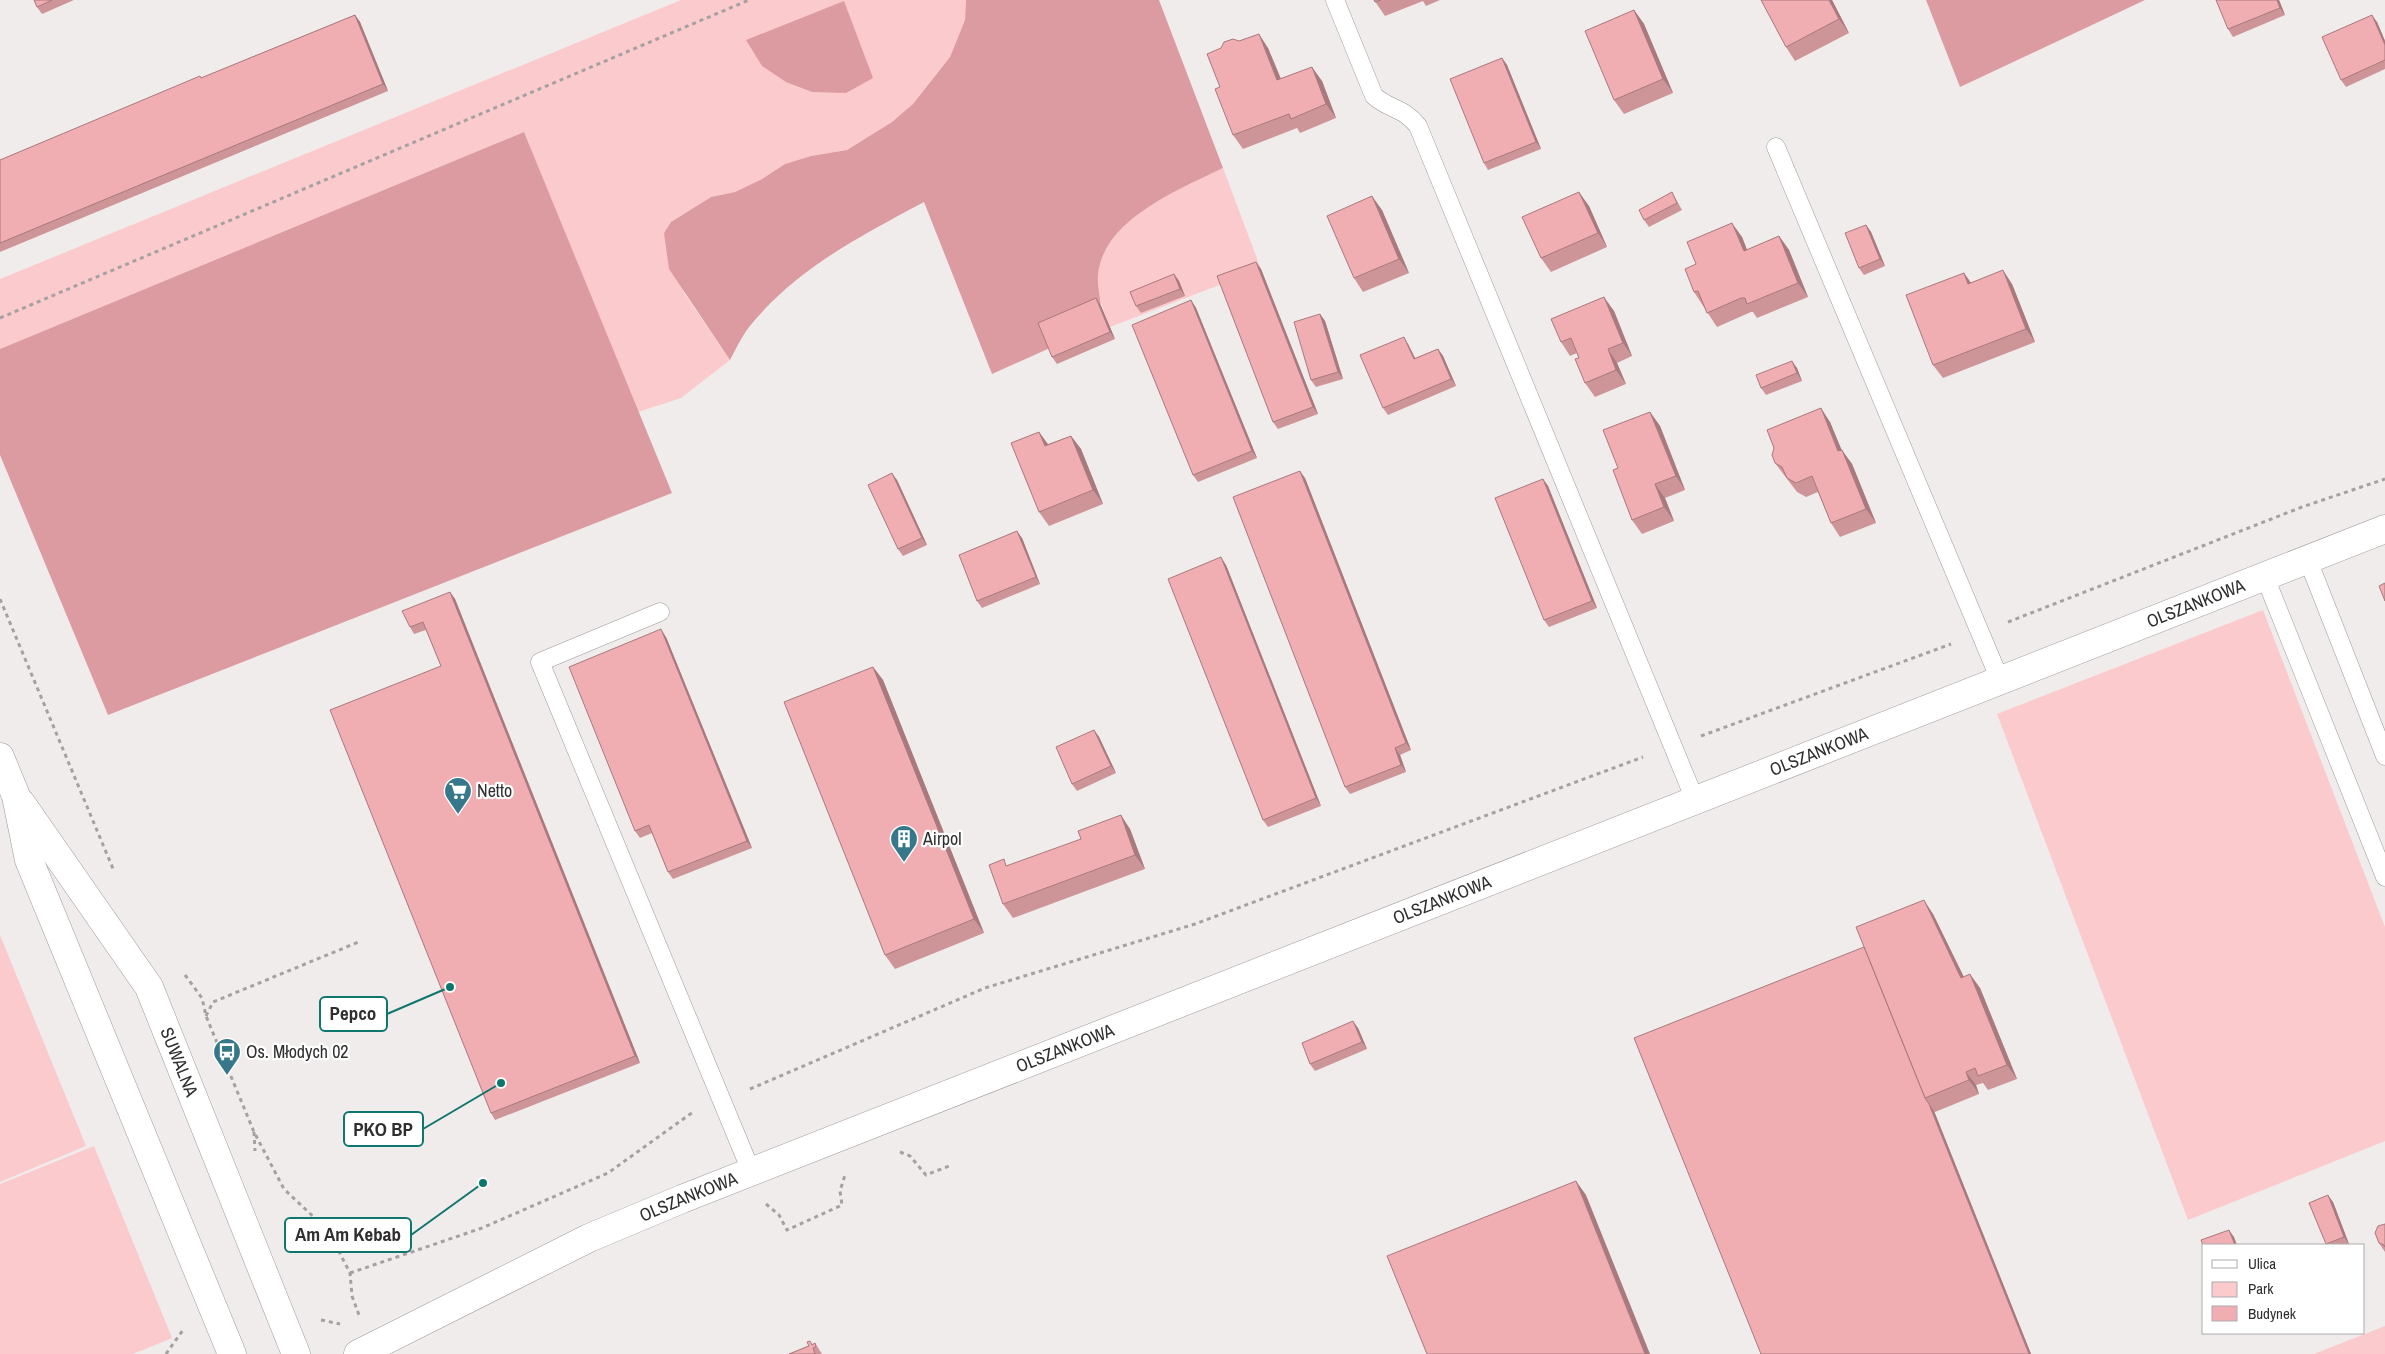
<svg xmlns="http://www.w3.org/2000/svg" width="2385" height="1354" viewBox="0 0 2385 1354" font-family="'Archivo Narrow',sans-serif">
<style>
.green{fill:#fbcacd}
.forest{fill:#dc9ba0}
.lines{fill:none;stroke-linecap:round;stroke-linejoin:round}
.service-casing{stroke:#9f9a9b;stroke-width:19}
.minor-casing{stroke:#9f9a9b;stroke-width:29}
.tertiary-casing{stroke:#9f9a9b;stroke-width:29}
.path{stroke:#a5a1a1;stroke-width:3;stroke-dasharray:4 4;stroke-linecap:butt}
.service{stroke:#fff;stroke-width:18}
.minor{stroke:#fff;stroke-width:28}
.tertiary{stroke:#fff;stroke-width:28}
.wall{fill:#ce9599}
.shaded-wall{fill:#a8797d}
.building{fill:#f0adb2;stroke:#a8797d}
.labels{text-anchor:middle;stroke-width:4.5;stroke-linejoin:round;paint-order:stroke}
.street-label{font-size:18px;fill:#302e2f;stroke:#fff}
.poi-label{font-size:18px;fill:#302e2f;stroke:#fff;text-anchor:start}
.leader{fill:none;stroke:#0f766e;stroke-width:2}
.callout-dot{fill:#0f766e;stroke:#fff;stroke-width:2}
.callout{fill:#fff;stroke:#0f766e;stroke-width:2}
.callout-label{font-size:19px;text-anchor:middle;font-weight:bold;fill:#302e2f}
</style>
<rect width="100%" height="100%" fill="#f1ecec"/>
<!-- green -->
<g class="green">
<path d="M681,0H966L965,20L950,57L913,104L892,122L847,150L811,156L785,164L762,179L735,192L711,197L671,222L664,233L684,293L730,360L681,398L638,412L524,132L0,349V279Z"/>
<path d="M1223,168L1261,269L1110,327C1103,310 1097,294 1098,275C1099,248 1127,220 1148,205C1168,191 1200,179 1223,168Z"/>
<path d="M2263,610L2385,927V1141L2188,1220L1997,714Z"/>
<path d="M0,935L86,1146L0,1182Z"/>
<path d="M94,1146L172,1338L133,1354H0V1184Z"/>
<path d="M2385,1326V1354H2314Z"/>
</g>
<!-- forest -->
<g class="forest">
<path d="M966,0H1159L1223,168C1180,189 1103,219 1098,275C1097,284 1100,296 1101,306L1050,348L992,374L924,202C859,237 797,268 749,327C742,336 736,349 730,360L669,269L664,233L671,222L711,197L735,192L762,179L785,164L811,156L847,150L892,122L913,104L950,57L965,20Z"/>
<path d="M1926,0H2145L1960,87Z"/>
<path d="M844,1L873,78L846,93L812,92L786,82L762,66L746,40Z"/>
<path d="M524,132L672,493L108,715L0,455V349Z"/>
</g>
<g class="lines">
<defs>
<g id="service">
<path d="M1335,0L1374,96C1390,110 1403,107 1418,126L1695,800"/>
<path d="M1776,147L2000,680"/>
<path d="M2308,560L2385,756"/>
<path d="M2265,577L2385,877"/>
<path d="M660,612L540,662L751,1171"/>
</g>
<g id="minor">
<path id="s1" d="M358,1354L589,1238L682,1199L2385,529"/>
</g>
<g id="tertiary">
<path d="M0,757L16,796L29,860L232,1354"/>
<path id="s2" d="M21,803L149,987L296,1354"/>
</g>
</defs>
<!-- service casing -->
<use href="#service" class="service-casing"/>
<!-- minor casing -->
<use href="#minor" class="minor-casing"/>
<!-- tertiary casing -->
<use href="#tertiary" class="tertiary-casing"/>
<!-- path -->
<g class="path">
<path d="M0,318L749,0"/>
<path d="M0,599L114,871"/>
<path d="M2008,622L2302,507L2385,479"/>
<path d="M1701,736L1951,644"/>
<path d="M185,975L202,998L206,1016L254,1132L284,1189L319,1222L334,1242L350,1273L352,1296L359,1315"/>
<path d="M206,1016L213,1002L361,941"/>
<path d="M750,1089L985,988L1195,924L1643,757"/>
<path d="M254,1132L255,1151"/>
<path d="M900,1152L910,1156L926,1175L949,1166"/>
<path d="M766,1204L779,1215L787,1230L842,1205L840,1191L845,1175"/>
<path d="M350,1273L482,1228L608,1173L693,1112"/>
<path d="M321,1320L340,1324"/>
<path d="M166,1354L183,1330"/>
</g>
<!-- service -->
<use href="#service" class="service"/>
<!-- minor -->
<use href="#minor" class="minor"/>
<!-- tertiary -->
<use href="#tertiary" class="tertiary"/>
</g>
<!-- wall -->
<g class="wall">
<path d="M34,0H74L42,14L37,7Z"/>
<path d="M1374,0H1440L1426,6L1423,1L1385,16Z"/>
<path d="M1832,0L1849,33L1795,61L1786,47Z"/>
<path d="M2279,0L2285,15L2233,37L2228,29Z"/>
<path d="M1634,10L1644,24L1673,93L1624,114L1614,100Z"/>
<path d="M355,15L360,22L388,91L0,252V160Z"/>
<path d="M2377,22L2385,41V69L2346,87L2341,80Z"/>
<path d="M1239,41L1268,48L1281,79L1322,81L1336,118L1300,133L1297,128L1243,149L1233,135L1220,87Z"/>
<path d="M1502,58L1507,65L1541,149L1488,170L1484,163Z"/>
<path d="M1672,192L1682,210L1649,227L1644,220Z"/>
<path d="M1589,206L1607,247L1551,272L1541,258Z"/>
<path d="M1382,210L1409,273L1363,292L1354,278Z"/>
<path d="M1866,225L1871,232L1885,266L1864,275L1859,268Z"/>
<path d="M1779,236L1789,250L1808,297L1757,318L1753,312H1751L1717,327L1694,292L1696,264L1742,237L1747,250Z"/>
<path d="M1261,269L1318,414L1278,429L1273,422Z"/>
<path d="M1964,273L1971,283L2012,284L2035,342L1943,378L1933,365Z"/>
<path d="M1174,274L1179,281L1185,296L1141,313L1136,306Z"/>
<path d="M1191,300L1196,308L1257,458L1198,482L1193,475Z"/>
<path d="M1101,306L1115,339L1057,364L1052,357Z"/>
<path d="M1614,311L1632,356L1617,363L1626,384L1595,397L1585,383L1577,353L1570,356L1561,342Z"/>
<path d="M1320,314L1325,321L1343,379L1316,387L1311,380Z"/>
<path d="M1408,344L1415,358L1438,349L1443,356L1456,386L1388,415L1383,408Z"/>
<path d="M1797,368L1802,381L1766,395L1761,388Z"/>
<path d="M1650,412L1660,426L1685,490L1665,498L1674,521L1642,534L1632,520L1618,468Z"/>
<path d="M1830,422L1841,450L1852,464L1876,523L1840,537L1831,523L1818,492L1806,497L1797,492L1775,463Z"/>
<path d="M1039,432L1048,444L1071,436L1081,449L1103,504L1049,526L1039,512Z"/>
<path d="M1305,478L1411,750L1400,755L1406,772L1350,794L1345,787Z"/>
<path d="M1543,479L1548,486L1597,608L1549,627L1544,620Z"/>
<path d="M897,480L927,545L903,556L898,549Z"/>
<path d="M1022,538L1040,584L982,608L977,601Z"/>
<path d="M1226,565L1321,806L1268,827L1263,820Z"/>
<path d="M450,592L455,599L640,1063L495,1120L491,1113L441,666L426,630L414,634L410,627Z"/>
<path d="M666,637L752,848L673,879L668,872L652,833L640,838L635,831Z"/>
<path d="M873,667L883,680L984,933L895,969L885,955Z"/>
<path d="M1094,730L1099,737L1116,773L1077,791L1072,784Z"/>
<path d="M1130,829L1145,869L1013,918L1003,904L1008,866Z"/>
<path d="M1933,914L1964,977L1980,988L2017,1079L1988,1090L1983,1083L1976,1085L1979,1094L1935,1112L1934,1111L2031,1354H1761L1864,947Z"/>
<path d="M1358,1028L1367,1049L1315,1071L1310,1064Z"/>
<path d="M2333,1202L2349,1244L2346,1245H2327L2309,1203Z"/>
<path d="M2385,1224V1252L2379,1243Z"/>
<path d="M815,1343L822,1354H789L812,1344Z"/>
</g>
<!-- shaded-wall -->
<g class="shaded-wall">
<path d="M1829,0H1832L1849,33L1839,19Z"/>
<path d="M2277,0H2279L2285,15L2280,8Z"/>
<path d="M1634,10L1644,24L1673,93L1663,79Z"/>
<path d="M355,15L360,22L388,91L383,84Z"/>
<path d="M2372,15L2377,22L2385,41V45Z"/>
<path d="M1259,34L1268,48L1287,94L1277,80Z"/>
<path d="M1502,58L1507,65L1541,149L1536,142Z"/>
<path d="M1312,67L1322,81L1336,118L1326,104Z"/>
<path d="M1579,192L1589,206L1607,247L1598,233Z"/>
<path d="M1372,196L1382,210L1409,273L1399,259Z"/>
<path d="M1732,223L1742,237L1753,265L1744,251Z"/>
<path d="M1866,225L1871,232L1885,266L1880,259Z"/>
<path d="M1779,236L1789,250L1808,297L1798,283Z"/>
<path d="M1256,262L1261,269L1318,414L1313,407Z"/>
<path d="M2003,270L2012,284L2035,342L2026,329Z"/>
<path d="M1964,273L1973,286L1968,284Z"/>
<path d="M1174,274L1179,281L1185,296L1180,289Z"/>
<path d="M1604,297L1614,311L1632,356L1623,343Z"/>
<path d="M1096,298L1101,306L1115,339L1110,332Z"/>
<path d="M1191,300L1196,308L1257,458L1252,451Z"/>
<path d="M1320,314L1325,321L1343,379L1338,372Z"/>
<path d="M1404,337L1408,344L1419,366L1414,359Z"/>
<path d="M1438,349L1443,356L1456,386L1451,379Z"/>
<path d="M1608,349L1617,363L1626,384L1616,370Z"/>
<path d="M1792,361L1797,368L1802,381L1797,373Z"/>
<path d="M1821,408L1830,422L1848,465L1838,451Z"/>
<path d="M1650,412L1660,426L1685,490L1676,476Z"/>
<path d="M1039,432L1049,446H1045Z"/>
<path d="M1071,436L1081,449L1103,504L1093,490Z"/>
<path d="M1842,450L1852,464L1876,523L1866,509Z"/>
<path d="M1300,471L1305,478L1411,750L1406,743Z"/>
<path d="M892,473L897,480L927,545L922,538Z"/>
<path d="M1543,479L1548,486L1597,608L1592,601Z"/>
<path d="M1655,484L1665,498L1674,521L1664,507Z"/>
<path d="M1017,531L1022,538L1040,584L1036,577Z"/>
<path d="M1221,557L1226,565L1321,806L1316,798Z"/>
<path d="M450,592L455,599L640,1063L635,1056Z"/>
<path d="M661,629L666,637L752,848L747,841Z"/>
<path d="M873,667L883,680L984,933L974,919Z"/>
<path d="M1094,730L1099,737L1116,773L1111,766Z"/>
<path d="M1395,748L1400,755L1406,772L1401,765Z"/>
<path d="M1121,815L1130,829L1145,869L1135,855Z"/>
<path d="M1924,900L1933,914L1971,992L1961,978Z"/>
<path d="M1970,974L1980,988L2017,1079L2007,1065Z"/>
<path d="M1353,1021L1358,1028L1367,1049L1362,1042Z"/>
<path d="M1966,1072L1976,1085L1979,1094L1969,1080Z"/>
<path d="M1929,1104L1934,1111L2031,1354H2029Z"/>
<path d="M1576,1181L1586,1195L1650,1354H1645Z"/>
<path d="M2328,1195L2333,1202L2349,1244L2344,1237Z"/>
<path d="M2229,1230L2234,1237L2237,1245H2235Z"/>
</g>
<!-- building -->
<g class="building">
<path d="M34,0H52L37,7Z"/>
<path d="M1374,0H1381L1375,2Z"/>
<path d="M1761,0H1829L1839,19L1786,47Z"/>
<path d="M2216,0H2277L2280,8L2228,29Z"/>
<path d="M1634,10L1663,79L1614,100L1585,31Z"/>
<path d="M355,15L383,84L0,243V160L200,76L201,78Z"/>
<path d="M2372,15L2385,45V60L2341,80L2322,37Z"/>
<path d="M1259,34L1277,80L1312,67L1326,104L1291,119L1289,114L1233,135L1215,89L1220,87L1207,54L1221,48L1224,42L1233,39L1239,41Z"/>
<path d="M1502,58L1536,142L1484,163L1450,79Z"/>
<path d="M1579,192L1598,233L1541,258L1522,217Z"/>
<path d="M1672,192L1677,203L1644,220L1639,210Z"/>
<path d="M1372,196L1399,259L1354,278L1327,216Z"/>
<path d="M1732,223L1744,251L1779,236L1798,283L1747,304L1745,298H1741L1707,313L1698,291L1694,292L1685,269L1696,264L1687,242Z"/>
<path d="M1866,225L1880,259L1859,268L1845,233Z"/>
<path d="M1256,262L1313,407L1273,422L1217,276Z"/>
<path d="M2003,270L2026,329L1933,365L1906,295L1964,273L1968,284Z"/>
<path d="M1174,274L1180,289L1136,306L1130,292Z"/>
<path d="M1604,297L1623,343L1608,349L1616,370L1585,383L1575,359L1579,358L1571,338L1561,342L1551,319Z"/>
<path d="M1096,298L1110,332L1052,357L1038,323Z"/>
<path d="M1191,300L1252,451L1193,475L1132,325Z"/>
<path d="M1320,314L1338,372L1311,380L1294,322Z"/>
<path d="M1404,337L1414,359L1438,349L1451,379L1383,408L1360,355Z"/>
<path d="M1792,361L1797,373L1761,388L1756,375Z"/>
<path d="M1821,408L1838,451L1842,450L1866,509L1831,523L1812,476L1796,483L1787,478L1782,467L1775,463L1772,455L1774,448L1767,430Z"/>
<path d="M1650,412L1676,476L1655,484L1664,507L1632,520L1613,470L1618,468L1603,430Z"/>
<path d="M1039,432L1045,446L1071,436L1093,490L1039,512L1011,443Z"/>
<path d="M1300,471L1406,743L1395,748L1401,765L1345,787L1233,497Z"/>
<path d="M892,473L922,538L898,549L868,485Z"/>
<path d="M1543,479L1592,601L1544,620L1495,498Z"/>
<path d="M1017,531L1036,577L977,601L959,555Z"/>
<path d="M1221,557L1316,798L1263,820L1168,579Z"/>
<path d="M2385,583V601L2379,586Z"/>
<path d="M450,592L635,1056L491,1113L330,710L441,666L423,622L410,627L402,611Z"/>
<path d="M661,629L747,841L668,872L649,825L635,831L569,667Z"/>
<path d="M873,667L974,919L885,955L784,702Z"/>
<path d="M1094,730L1111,766L1072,784L1056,747Z"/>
<path d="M1121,815L1135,855L1003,904L989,865L1004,859L1006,866L1081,839L1078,831Z"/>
<path d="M1924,900L1961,978L1970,974L2007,1065L1978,1076L1975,1068L1966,1072L1969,1080L1925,1098L1856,927Z"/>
<path d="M1864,947L1925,1098L1929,1104L2029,1354H1761L1634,1038Z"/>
<path d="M1353,1021L1362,1042L1310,1064L1302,1043Z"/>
<path d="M1576,1181L1645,1354H1427L1387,1256Z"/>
<path d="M2328,1195L2344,1237L2326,1244L2309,1203Z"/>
<path d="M2385,1224V1247L2384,1245L2379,1243L2375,1233L2378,1226Z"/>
<path d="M2229,1230L2235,1245H2204V1248L2201,1240Z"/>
<path d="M810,1341L812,1345L815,1343L816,1346L813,1348L815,1354H789L809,1346L807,1342Z"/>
</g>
<!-- icons -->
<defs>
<symbol id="supermarket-pin" viewBox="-11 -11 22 30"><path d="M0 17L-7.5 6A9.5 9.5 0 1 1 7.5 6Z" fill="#36788a" stroke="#fff"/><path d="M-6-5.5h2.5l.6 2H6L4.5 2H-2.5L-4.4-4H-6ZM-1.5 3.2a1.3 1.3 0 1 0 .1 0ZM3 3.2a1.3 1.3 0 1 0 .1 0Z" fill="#fff"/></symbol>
<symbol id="building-pin" viewBox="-11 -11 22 30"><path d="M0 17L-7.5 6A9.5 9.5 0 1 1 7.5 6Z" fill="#36788a" stroke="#fff"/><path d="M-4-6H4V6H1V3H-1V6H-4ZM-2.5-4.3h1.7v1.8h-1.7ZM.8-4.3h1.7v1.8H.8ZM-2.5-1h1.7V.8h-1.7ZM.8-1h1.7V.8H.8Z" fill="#fff"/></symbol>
<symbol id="bus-pin" viewBox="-11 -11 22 30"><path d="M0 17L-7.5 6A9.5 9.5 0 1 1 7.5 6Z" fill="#36788a" stroke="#fff"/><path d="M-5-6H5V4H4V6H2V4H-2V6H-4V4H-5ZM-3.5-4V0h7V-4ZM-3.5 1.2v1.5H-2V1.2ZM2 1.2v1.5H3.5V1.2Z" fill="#fff"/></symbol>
</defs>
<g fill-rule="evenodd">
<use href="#supermarket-pin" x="442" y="775" width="32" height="43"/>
<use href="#building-pin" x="888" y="823" width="32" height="43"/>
<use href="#bus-pin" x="211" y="1036" width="32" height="43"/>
</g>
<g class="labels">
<!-- street labels -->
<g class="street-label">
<text dy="6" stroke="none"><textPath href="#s1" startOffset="1986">OLSZANKOWA</textPath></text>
<text dy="6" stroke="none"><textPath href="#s1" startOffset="1581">OLSZANKOWA</textPath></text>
<text dy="6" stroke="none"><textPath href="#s1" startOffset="1176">OLSZANKOWA</textPath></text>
<text dy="6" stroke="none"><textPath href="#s1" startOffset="771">OLSZANKOWA</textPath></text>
<text dy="6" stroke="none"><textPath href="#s2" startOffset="305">SUWALNA</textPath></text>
<text dy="6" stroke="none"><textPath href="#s1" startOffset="366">OLSZANKOWA</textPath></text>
</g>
<!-- poi labels -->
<g class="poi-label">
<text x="477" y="797">Netto</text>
<text x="923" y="845">Airpol</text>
<text x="246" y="1058">Os. Młodych 02</text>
</g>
</g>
<!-- callouts -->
<path class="leader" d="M450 987L387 1014M501 1083L423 1129M483 1183L411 1235"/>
<g class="callout-dot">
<circle cx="450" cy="987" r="5"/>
<circle cx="501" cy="1083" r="5"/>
<circle cx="483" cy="1183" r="5"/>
</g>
<g class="callout">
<rect x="320" y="997" width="67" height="34" rx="5"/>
<rect x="344" y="1112" width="79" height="34" rx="5"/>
<rect x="285" y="1218" width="126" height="34" rx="5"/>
</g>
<g class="callout-label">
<text x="353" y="1020">Pepco</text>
<text x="383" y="1136">PKO BP</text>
<text x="348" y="1241">Am Am Kebab</text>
</g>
<!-- legend -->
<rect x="2202" y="1244" width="162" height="90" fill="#ffffff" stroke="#acabac"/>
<rect x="2212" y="1260" width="25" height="8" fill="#ffffff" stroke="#acabac"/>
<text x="2248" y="1269" font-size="15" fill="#302e2f">Ulica</text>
<rect x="2212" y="1282" width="25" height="15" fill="#fbcacd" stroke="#acabac"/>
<text x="2248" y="1294" font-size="15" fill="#302e2f">Park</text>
<rect x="2212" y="1306" width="25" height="15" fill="#f0adb2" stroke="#acabac"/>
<text x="2248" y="1319" font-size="15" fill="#302e2f">Budynek</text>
</svg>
